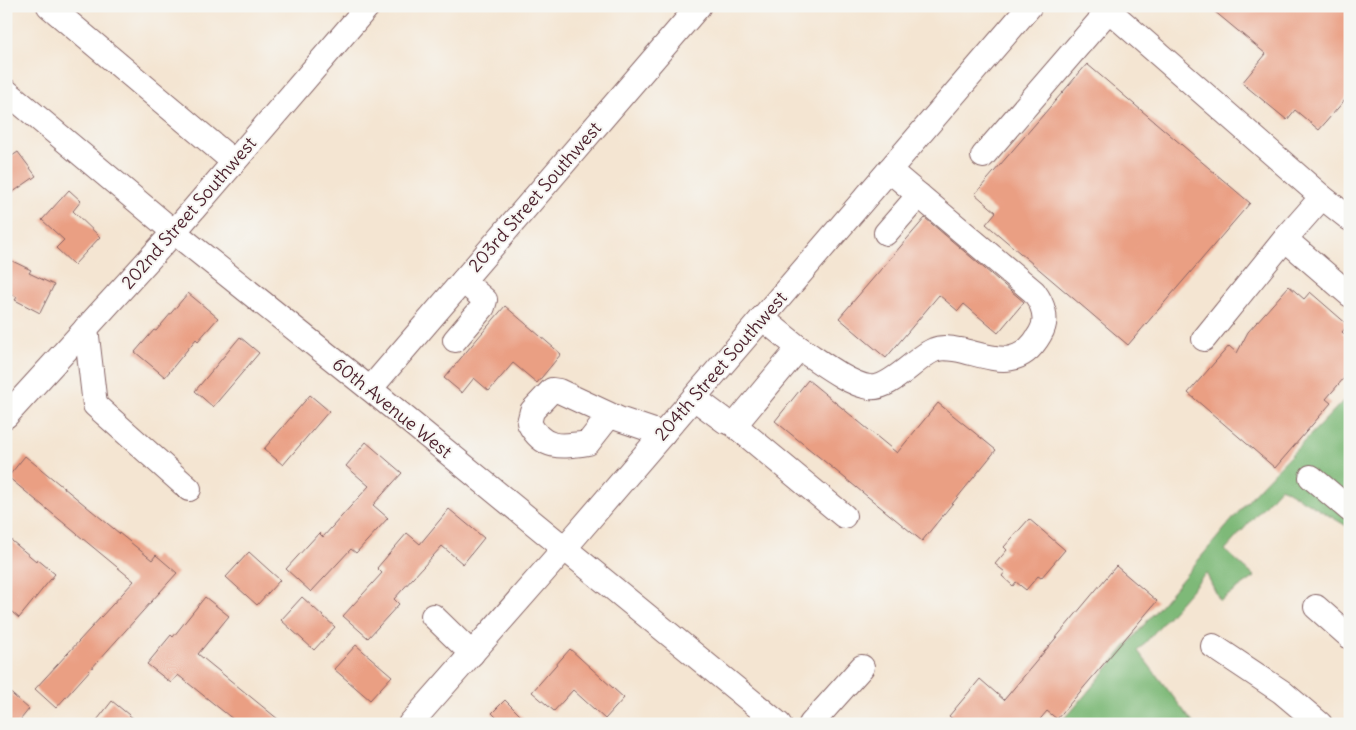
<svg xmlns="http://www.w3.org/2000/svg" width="1356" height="730" viewBox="0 0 1356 730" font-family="Delius,sans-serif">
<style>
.forest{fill:#7eb978;stroke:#646c52}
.building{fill:#ea9f83}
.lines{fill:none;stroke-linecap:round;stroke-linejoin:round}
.minor-casing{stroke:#866465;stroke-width:26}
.minor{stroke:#fff;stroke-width:24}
.labels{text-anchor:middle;stroke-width:4;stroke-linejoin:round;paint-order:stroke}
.street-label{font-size:18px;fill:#4a1f2b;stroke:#f6f6f2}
</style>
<rect width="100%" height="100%" fill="#f6f6f2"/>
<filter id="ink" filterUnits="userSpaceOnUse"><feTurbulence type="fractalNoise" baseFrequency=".02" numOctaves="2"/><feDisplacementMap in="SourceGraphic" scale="10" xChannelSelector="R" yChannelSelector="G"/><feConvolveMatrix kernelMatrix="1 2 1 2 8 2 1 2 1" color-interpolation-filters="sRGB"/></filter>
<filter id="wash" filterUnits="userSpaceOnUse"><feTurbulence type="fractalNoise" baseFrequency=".0096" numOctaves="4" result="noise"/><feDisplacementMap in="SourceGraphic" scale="20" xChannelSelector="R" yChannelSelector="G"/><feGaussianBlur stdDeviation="1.12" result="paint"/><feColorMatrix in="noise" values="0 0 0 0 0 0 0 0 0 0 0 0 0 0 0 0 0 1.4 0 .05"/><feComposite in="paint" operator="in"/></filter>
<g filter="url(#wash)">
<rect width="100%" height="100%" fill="#f4e5d2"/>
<!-- forest -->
<path class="forest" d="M1350,394V528L1281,487L1225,550L1255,577L1220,601L1206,573L1138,651L1194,724H1057L1070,713L1258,489Z"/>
<g id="blocks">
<!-- building -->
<g class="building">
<path d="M1208,6H1342L1350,12V94L1319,130L1295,110L1287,120L1242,83L1266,54Z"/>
<path d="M1087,64L1250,203L1128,345L986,224L996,212L975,194Z"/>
<path d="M18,152L36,176L6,197V160Z"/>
<path d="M69,190L81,201L73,211L100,237L74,265L56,248L64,240L42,220Z"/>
<path d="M925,218L1024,302L998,333L964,304L958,311L939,295L886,358L839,318Z"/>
<path d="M6,258L31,270L29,273L54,285L40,313L15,300L17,297L6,291Z"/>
<path d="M1289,286L1304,299L1310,292L1348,325L1342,332L1350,339V371L1326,399L1331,403L1275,468L1188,393L1229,346L1237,353L1248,332Z"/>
<path d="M188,293L218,318L198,341L196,339L165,377L135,352L154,330L156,331Z"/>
<path d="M505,306L561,354L537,383L513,363L489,391L474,378L462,393L444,378Z"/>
<path d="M240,337L259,353L213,407L195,391Z"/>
<path d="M808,380L897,453L938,403L996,450L922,541L775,421Z"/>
<path d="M310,395L329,411L283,465L264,449Z"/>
<path d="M366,442L402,473L373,505L388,518L356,553L351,549L311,592L286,569L319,533L323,537L369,486L346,466Z"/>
<path d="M25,456L152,560L156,555L177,573L56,708L35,689L134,581L8,477Z"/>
<path d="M449,509L484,538L463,564L442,546L394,599L399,604L368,638L343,616L382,573L377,568L407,533L420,544Z"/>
<path d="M1029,519L1065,550L1041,578L1038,576L1026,590L1016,582L1013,586L1002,576L1005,572L995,564L1007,550L1004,547Z"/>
<path d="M6,536L36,561L37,559L55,574L19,618L6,607Z"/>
<path d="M249,552L280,580L257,605L226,577Z"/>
<path d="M1116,566L1157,601L1057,719L1047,711L1036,724H958L949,716L980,679L1004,700Z"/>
<path d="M205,597L229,616L198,654L284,724H239L178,675L171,683L147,664L171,635L173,637Z"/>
<path d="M302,597L335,627L314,650L281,620Z"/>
<path d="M356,645L392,676L370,700L334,669Z"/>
<path d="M570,649L624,698L605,719L573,690L554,711L532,692Z"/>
<path d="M6,689L29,709L17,724H6Z"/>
<path d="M505,700L529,724H503L492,713Z"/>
<path d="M112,701L140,724H94Z"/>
</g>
</g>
</g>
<g filter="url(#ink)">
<use href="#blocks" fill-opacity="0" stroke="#866465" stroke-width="1"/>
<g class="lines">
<defs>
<g id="minor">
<path d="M49,6L234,162"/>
<path d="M1104,6L1322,197L1285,239L1204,339"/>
<path d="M6,91L174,232L370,389L779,724"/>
<path d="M983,156L1109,10"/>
<path d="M1322,197L1350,219"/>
<path d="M886,233L919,195"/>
<path d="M1285,239L1350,295"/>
<path d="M86,328L95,405L189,489"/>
<path d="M455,340L483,307L485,300L463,281"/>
<path d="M799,348C818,360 848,384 869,387C889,391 916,357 934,350C943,346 952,349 960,350C994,358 1019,371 1040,334C1049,320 1043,304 1034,292L889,170"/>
<path d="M370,389L699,6"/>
<path d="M694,398L725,421L732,423L739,420L799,348L762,318"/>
<path d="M610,415L588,443C561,447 543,450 529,423L532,411L552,390L559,391L619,419L663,434"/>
<path d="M6,416L174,232L368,6"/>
<path d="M732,423L844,516"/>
<path d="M1311,477L1350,510"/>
<path d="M1316,607L1350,637"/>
<path d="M433,616L472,654"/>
<path d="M1213,646L1282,692L1320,724"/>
<path d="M410,724L576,535L1030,6"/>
<path d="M811,724L862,667"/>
</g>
</defs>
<!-- minor casing -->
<use href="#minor" class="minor-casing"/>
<!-- minor -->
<use href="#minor" class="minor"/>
</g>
</g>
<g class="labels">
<!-- street labels -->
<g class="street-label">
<text transform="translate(535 197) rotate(-49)" y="6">203rd Street Southwest</text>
<text transform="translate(189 213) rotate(-49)" y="6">202nd Street Southwest</text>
<text transform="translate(721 366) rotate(-49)" y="6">204th Street Southwest</text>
<text transform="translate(392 408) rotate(39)" y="6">60th Avenue West</text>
</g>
</g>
<!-- margin -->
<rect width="1356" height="730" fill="none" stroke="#f6f6f2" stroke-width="25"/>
</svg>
